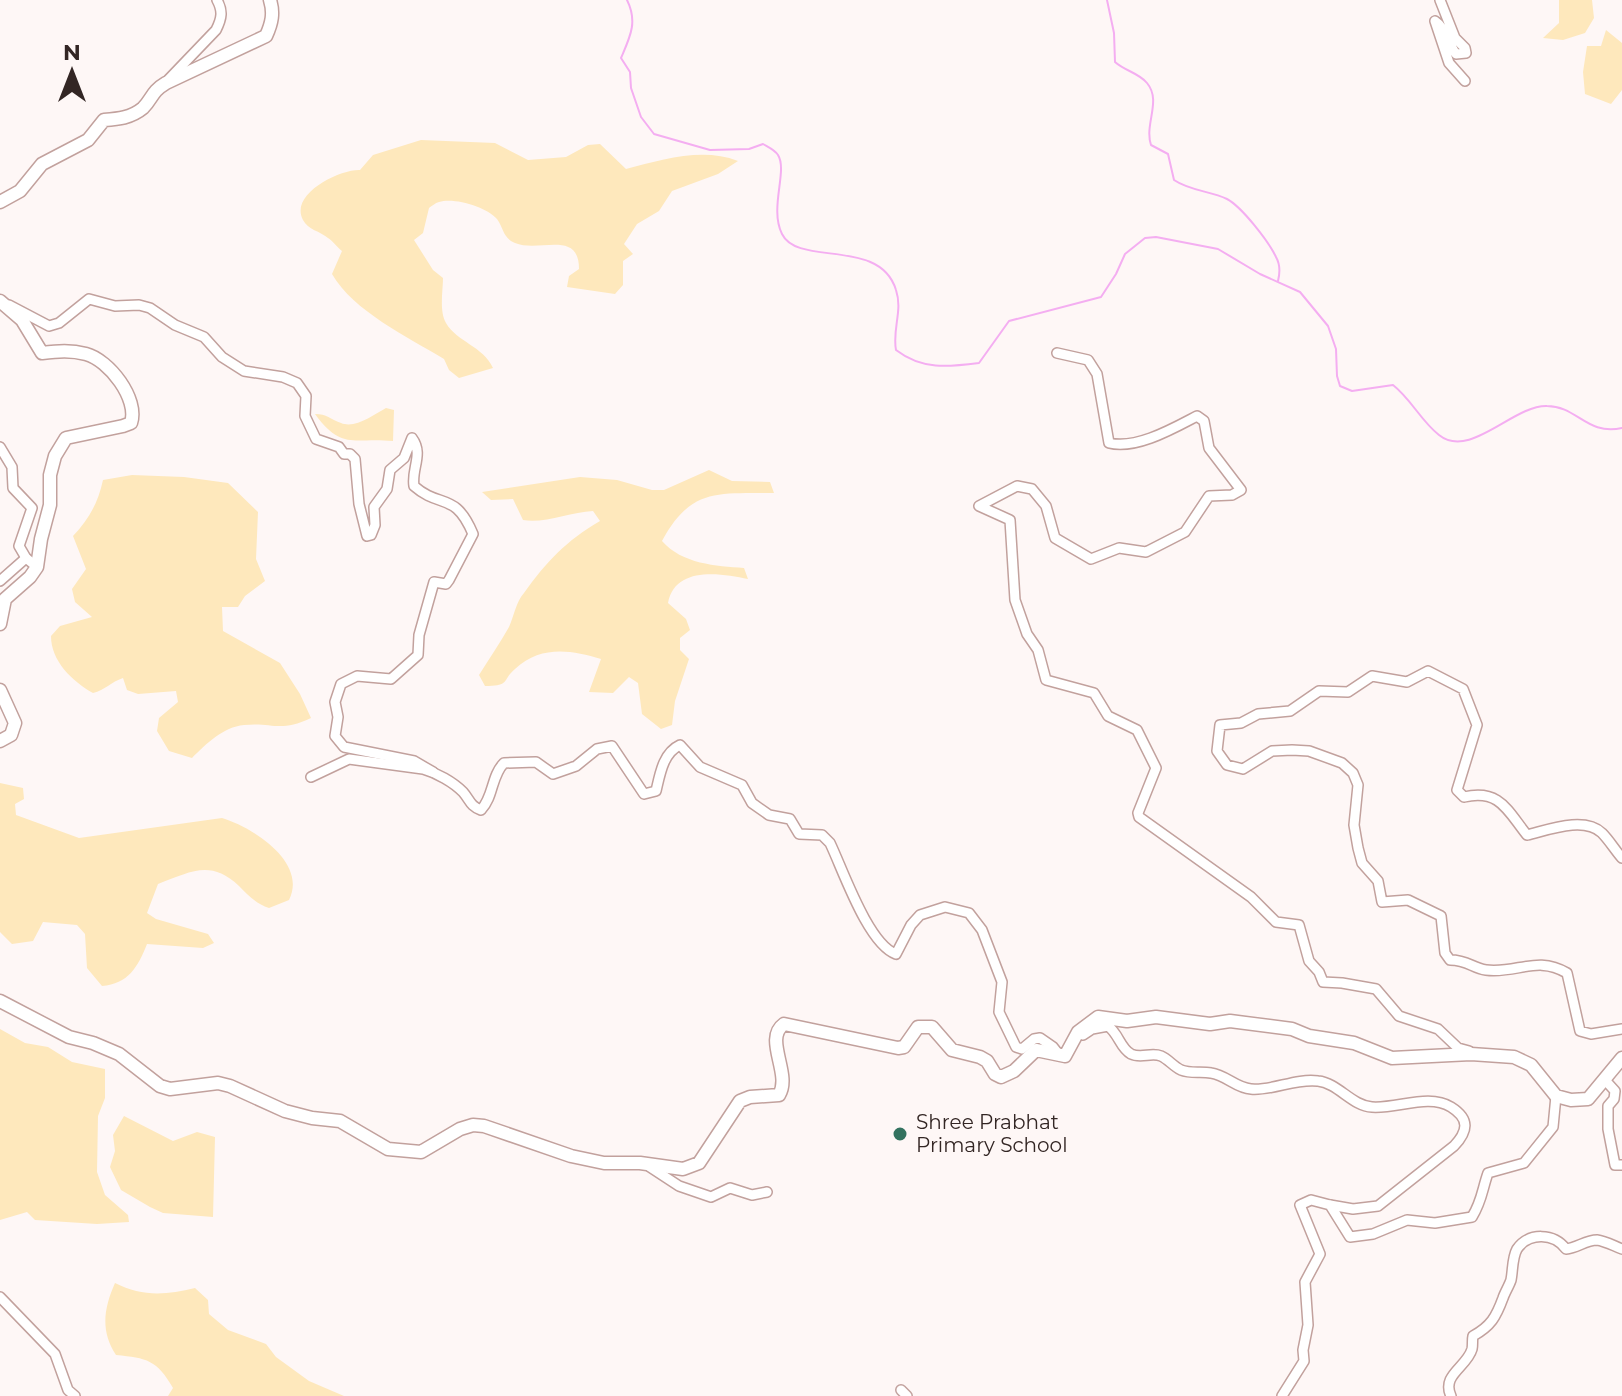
<svg xmlns="http://www.w3.org/2000/svg" width="1622" height="1396" viewBox="0 0 1622 1396" font-family="Montserrat,sans-serif">
<style>
.green{fill:#fee8bc}
.lines{fill:none;stroke-linecap:round;stroke-linejoin:round}
.stream{stroke:#f4aef1;stroke-width:2}
.minor-casing{stroke:#c2a19d;stroke-width:12}
.major-casing{stroke:#c2a19d;stroke-width:15}
.minor{stroke:#fff;stroke-width:9}
.major{stroke:#fff;stroke-width:12}
.poi-dot{fill:#33725f;stroke:#fef7f6;stroke-width:3}
.labels{text-anchor:middle;stroke-width:8;stroke-linejoin:round;paint-order:stroke}
.poi-label{font-size:20px;fill:#332624;stroke:#fef7f6;text-anchor:start}
</style>
<rect width="100%" height="100%" fill="#fef7f6"/>
<!-- green -->
<g class="green">
<path d="M1559,0H1592L1594,18L1585,33L1563,40L1543,38L1559,23Z"/>
<path d="M1606,30L1622,43V90L1611,104L1585,94L1583,72L1587,46H1601Z"/>
<path d="M421,140L495,143L528,160L566,157L588,145L600,144L626,169C662,160 702,147 738,161L718,174L672,191L659,211L637,224L624,244L633,254L623,261V285L615,294L567,287L569,276L579,269C579,229 539,253 515,243C503,238 504,229 497,219C487,207 454,197 439,202C435,203 432,206 429,208L423,233L414,240L433,270L443,278C443,291 439,311 446,323C457,342 483,346 493,368L459,378L449,370L444,359C408,337 353,311 332,274L342,251C337,247 333,241 328,238C320,231 308,230 303,220C289,194 340,169 360,170L373,155Z"/>
<path d="M386,408L394,410L393,441C353,437 342,451 315,414C327,414 330,419 341,423C355,429 373,415 386,408Z"/>
<path d="M709,470L732,481L770,482L774,493C719,494 691,487 662,541C682,564 716,566 744,568L748,579C720,573 675,566 668,603L686,619L690,630L680,638V650L689,659L675,701L672,725L661,729L642,714L638,683L629,677L613,693L589,692L601,659C571,650 541,645 515,669C501,681 511,686 485,686L479,675C489,659 500,643 509,627C514,616 516,602 524,593C547,561 566,541 600,521L593,511C570,512 544,524 523,520L513,499L491,500L482,492L580,477L617,480L652,490H664Z"/>
<path d="M132,475L184,477L228,483L258,512L256,559L265,581L245,596L238,607H222L223,631L280,663L300,694L311,718C279,733 274,722 244,725C223,727 206,744 192,758L169,751L157,731L159,718L178,702L176,691L138,694L127,690L123,678C111,682 105,690 93,693C72,681 51,661 51,636L60,626L92,617L75,602L72,589L86,569L73,536C89,519 98,503 103,480Z"/>
<path d="M0,783L23,788L24,799L15,804L16,815L79,838L222,818C252,827 308,862 289,900L269,908C256,904 248,895 239,886C210,859 191,872 158,884L147,913L156,919L208,934L214,943L203,948L147,944C138,967 128,984 102,986L87,968L85,934L77,925L43,922L33,941L12,944L0,932Z"/>
<path d="M0,1029L25,1043L48,1047L72,1062L105,1069V1098L98,1116L97,1172L105,1195L128,1215L129,1222L97,1224L35,1220L27,1212L0,1220Z"/>
<path d="M124,1116L173,1141L197,1132L215,1137L213,1217L163,1213L150,1207L121,1190L110,1167L115,1151L113,1135Z"/>
<path d="M115,1283C142,1297 166,1295 195,1288L208,1300L209,1314L228,1330L266,1344L276,1357L309,1381L344,1396H168L173,1388C157,1360 147,1358 116,1355C100,1331 104,1308 115,1283Z"/>
</g>
<g class="lines">
<!-- stream -->
<g class="stream">
<path d="M627,0C638,22 630,37 621,58L630,72L631,88L641,117L654,134L710,150L749,149L763,144C768,147 775,150 778,155C788,171 769,208 782,234C798,267 880,237 896,290C903,311 892,329 896,350C922,370 948,367 979,363L1009,321L1101,297L1116,274L1125,254L1145,238L1156,237L1218,249L1260,274L1300,292L1328,326L1336,349L1337,376L1340,386L1352,391L1393,385C1411,399 1421,421 1439,435C1470,460 1513,405 1547,406C1577,406 1587,436 1622,428"/>
<path d="M1107,0L1114,33L1115,62C1125,71 1139,73 1147,83C1162,101 1144,124 1151,145L1168,154L1174,180C1190,191 1211,191 1227,199C1242,207 1269,242 1276,257C1280,264 1280,273 1278,281"/>
</g>
<defs>
<g id="minor">
<path d="M1440,0L1455,38L1465,48L1466,53L1456,54C1448,44 1446,28 1435,21L1449,63L1465,81"/>
<path d="M169,79L216,30C222,18 223,11 217,0"/>
<path d="M9,305L49,326L59,323L89,299L115,306L139,305L150,308L175,325L204,337L222,357L244,371L283,377L297,383L306,396L305,416L316,439L339,447L344,454H350L355,459L359,504L367,536L371,535L375,525L374,507L387,489L390,470L404,458L412,438C424,454 411,469 414,486C440,509 455,491 473,534L449,580L446,584L434,582L419,635L418,655L391,679L357,676L341,684L335,702L338,717L335,736L344,747L414,761L433,772"/>
<path d="M1057,353L1088,360L1097,374L1109,443C1136,450 1174,428 1197,416L1204,421L1209,448L1241,490L1232,495L1209,496L1185,532L1146,552L1119,548L1091,559L1055,538L1046,506L1032,489L1017,486L979,506L1010,520L1015,600L1027,634L1038,650L1046,680L1094,693L1108,716L1137,730L1156,768L1138,813L1139,817L1251,897L1276,922L1299,925L1309,961L1319,972L1323,982L1342,983L1376,989L1399,1016L1438,1029L1458,1048L1469,1051"/>
<path d="M0,447L12,467L13,488L32,508L19,546L26,558L37,567"/>
<path d="M0,581L26,558"/>
<path d="M311,777L349,759L423,769C437,773 453,782 463,792C470,800 470,806 481,810C494,796 491,776 504,763L536,762L553,774L576,766L597,749L612,746L644,794L656,791C660,774 663,753 680,745L700,767L742,785L752,803L769,815L790,819L799,834L822,835L830,843C843,870 868,944 896,954L911,925L920,915L945,907L969,913L982,930L1002,982L999,1012L1016,1047L1022,1049L1034,1039L1040,1038L1053,1047L1060,1056"/>
<path d="M1622,858C1615,850 1609,840 1602,833C1584,816 1548,830 1527,835C1507,810 1500,789 1464,797L1457,790L1477,725L1463,689L1428,671L1407,682L1372,676L1348,692L1319,691L1290,711L1258,714L1241,723L1220,725L1217,751L1227,765L1243,769L1272,751L1292,750L1309,751L1342,763L1353,773L1358,785L1354,825L1358,848L1362,863L1378,881L1382,902L1408,900L1441,916L1445,953L1450,960C1468,960 1472,968 1486,970C1517,974 1537,955 1567,973L1580,1031L1591,1034L1622,1029"/>
<path d="M1083,1035L1092,1029L1108,1026C1119,1034 1120,1048 1131,1054C1141,1059 1151,1052 1161,1056C1168,1059 1173,1066 1181,1070C1191,1074 1201,1071 1211,1073C1226,1075 1236,1088 1251,1089C1273,1091 1295,1078 1318,1081C1338,1083 1352,1106 1372,1107C1397,1109 1429,1093 1451,1107C1470,1119 1468,1131 1454,1146L1378,1206L1353,1209L1330,1205"/>
<path d="M1605,1080L1615,1091L1614,1099L1608,1106V1129L1615,1165H1622"/>
<path d="M650,1167L679,1186L711,1197L730,1188L752,1195L767,1192"/>
<path d="M0,1297L55,1354L68,1390L75,1396"/>
<path d="M901,1390L907,1396"/>
<path d="M1282,1396L1304,1361L1303,1350L1308,1325L1305,1282L1320,1254L1300,1205L1311,1200L1330,1205L1350,1237L1373,1234L1407,1220L1435,1223L1472,1217C1482,1201 1482,1190 1488,1173L1524,1163L1553,1127L1556,1096"/>
<path d="M1451,1396C1441,1375 1467,1367 1472,1349C1473,1345 1472,1340 1473,1336C1491,1326 1496,1317 1503,1298C1505,1292 1509,1286 1511,1280C1513,1270 1512,1258 1517,1249C1529,1232 1554,1233 1566,1249C1577,1248 1586,1240 1597,1240C1605,1241 1614,1246 1622,1249"/>
</g>
<g id="major">
<path d="M0,202L20,191L42,164L88,140L104,120C118,119 131,118 143,108C153,98 151,92 166,83L266,36C272,23 274,13 270,0"/>
<path d="M0,301L22,320L42,353C58,351 71,350 86,354C109,360 139,399 131,423L123,426L66,438L55,456L50,475V505L41,539L37,567L30,577L5,599L0,624"/>
<path d="M0,690L15,723L11,735L0,741"/>
<path d="M0,1001L69,1037L93,1043L119,1054L160,1086L170,1089L218,1083L230,1086L285,1111L312,1118L340,1121L388,1149L421,1152L460,1129L473,1125L484,1126L571,1156L604,1163H640L683,1169L699,1163L740,1101L750,1097L779,1095C792,1074 763,1039 784,1024L898,1048L904,1047L918,1027H932L952,1050L980,1057L987,1061L995,1074L1001,1077L1014,1071L1036,1050L1065,1056L1078,1032L1098,1017L1127,1021L1156,1017L1210,1024L1230,1021L1292,1029L1309,1036L1354,1043L1392,1058L1471,1054L1514,1057L1531,1065L1556,1096L1571,1100L1588,1099L1622,1058"/>
</g>
</defs>
<!-- minor casing -->
<use href="#minor" class="minor-casing"/>
<!-- major casing -->
<use href="#major" class="major-casing"/>
<!-- minor -->
<use href="#minor" class="minor"/>
<!-- major -->
<use href="#major" class="major"/>
</g>
<!-- markers -->
<circle class="poi-dot" cx="900" cy="1134" r="8"/>
<g class="labels">
<!-- poi labels -->
<g class="poi-label">
<text x="916" y="1129">Shree Prabhat<tspan x="916" dy="23">Primary School</tspan></text>
</g>
</g>
<!-- north arrow -->
<g transform="translate(72 72)" stroke="#fef7f6" stroke-width="6" paint-order="stroke">
<path d="M0-6L14 30L0 20L-14 30Z" fill="#332624"/>
<text y="-12" font-size="22" font-weight="bold" text-anchor="middle" fill="#332624">N</text>
</g>
</svg>
